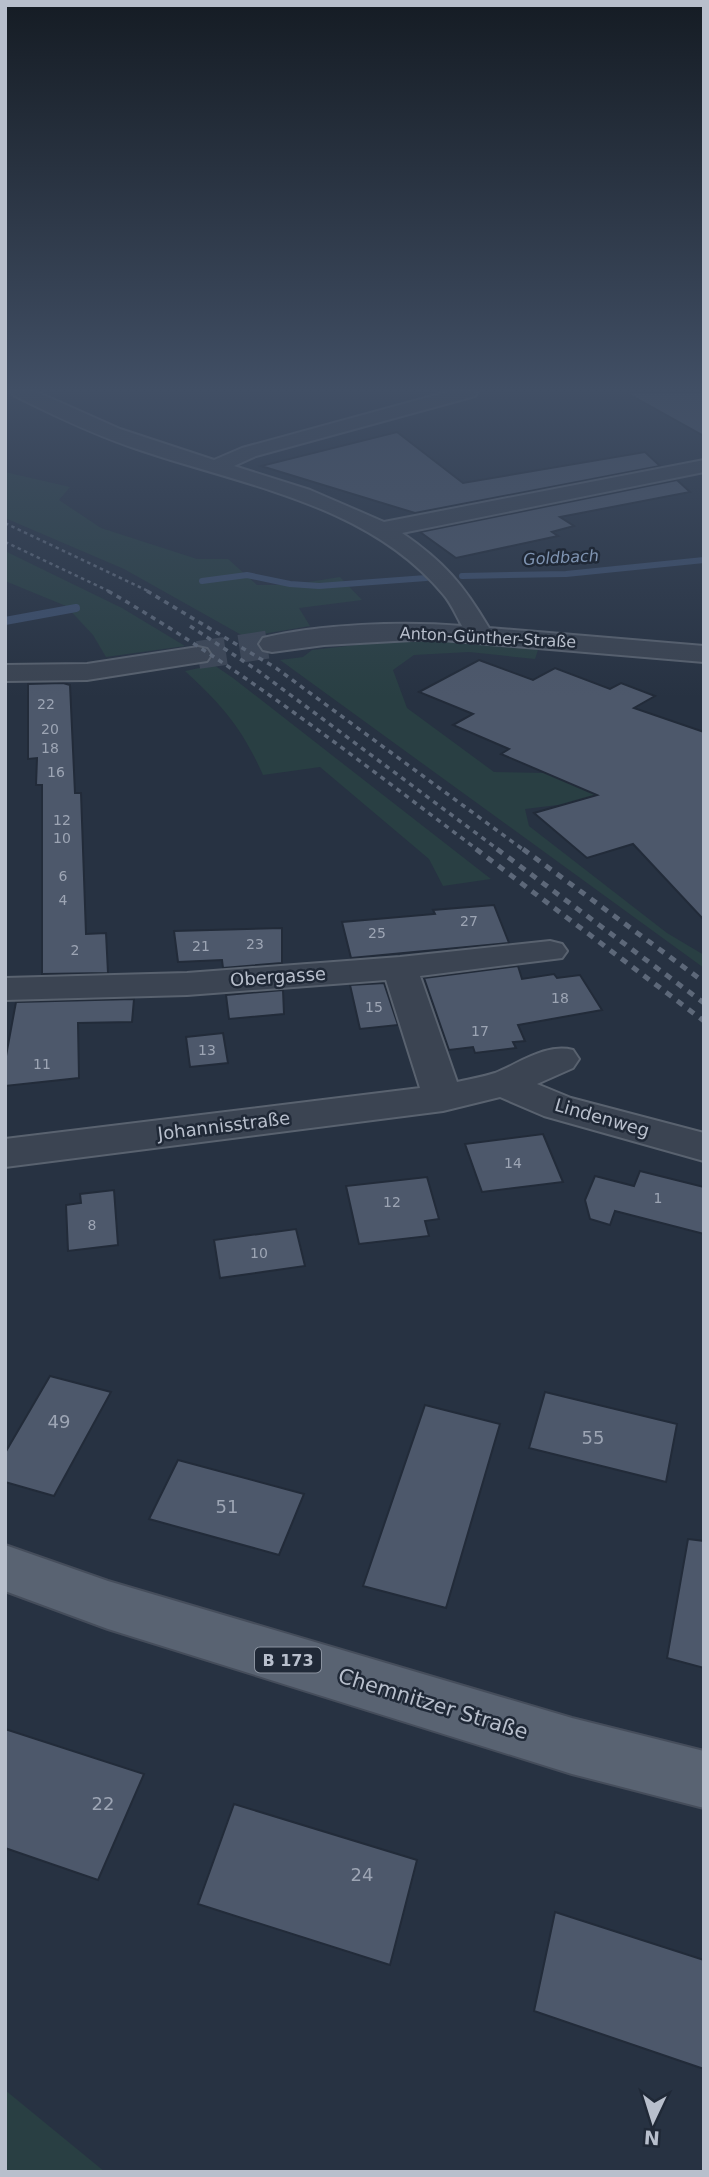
<svg xmlns="http://www.w3.org/2000/svg" width="709" height="2177" viewBox="0 0 709 2177" font-family="'DejaVu Sans',sans-serif">
<style>
.green{fill:#293f43}
.lines{fill:none;stroke-linecap:round;stroke-linejoin:round}
.stream-far1{stroke:#3c4e6b;stroke-width:6}
.stream{stroke:#3c4e6b;stroke-width:8}
.building{fill:#4d586b;stroke:#222b39;stroke-width:2}
.minor-tunnel{stroke:#3d4757;stroke-width:28;stroke-dasharray:28 14;stroke-linecap:butt}
.minor-casing{stroke:#59626f;stroke-width:4}
.major-casing{stroke:#454d5b;stroke-width:4}
.minor{fill:#3b4452;fill-rule:evenodd}
.major{fill:#596372;fill-rule:evenodd}
.rail-far2{stroke:#5d6879;stroke-width:2.5;stroke-dasharray:3.5 3.5;stroke-linecap:butt}
.rail-far1{stroke:#5d6879;stroke-width:3.5;stroke-dasharray:5 5;stroke-linecap:butt}
.rail{stroke:#5d6879;stroke-width:5;stroke-dasharray:7 7;stroke-linecap:butt}
.labels{text-anchor:middle;stroke-width:5;stroke-linejoin:round;paint-order:stroke}
.number-label{font-size:14px;fill:#9da5b4}
.far-water-label{font-size:16px;font-style:italic;fill:#7f94b2;stroke:#202937}
.far-street-label{font-size:16px;fill:#b8bfcc;stroke:#202937}
.shield{fill:#202937;stroke:#8a929f;stroke-width:2}
.shield-label{font-size:16px;font-weight:bold;fill:#b8bfcc}
.street-label{font-size:18px;fill:#b8bfcc;stroke:#202937}
.near-number-label{font-size:18px;fill:#9da5b4}
.near-street-label{font-size:21px;fill:#b8bfcc;stroke:#202937}
</style>
<rect width="100%" height="100%" fill="#273242"/>
<!-- green -->
<g class="green">
<path d="M5,472L70,487L59,500L101,528L197,559H228L257,585H290L340,577L362,600L299,608L310,626L245,637L124,569L5,518Z"/>
<path d="M5,551L122,608L185,646L106,657L93,635L66,606L5,581Z"/>
<path d="M391,641L483,642L539,647L535,659L469,652L414,655L393,670L407,708L494,772L546,773L630,787L591,801L525,809L529,826L667,933L704,955V968L280,660L303,657L312,650Z"/>
<path d="M214,665L233,678L491,879L443,886L429,859L320,767L263,775C242,728 223,706 185,671Z"/>
<path d="M5,2090L105,2172H5Z"/>
</g>
<g class="lines">
<!-- stream-far1 -->
<g class="stream-far1">
<path d="M462,576L566,574L704,560"/>
<path d="M202,581L247,575L290,584L319,586L426,578"/>
</g>
<!-- stream -->
<path class="stream" d="M5,621L76,608"/>
</g>
<!-- building -->
<g class="building">
<path d="M625,392H704V436Z"/>
<path d="M397,432L463,483L645,452L660,466L415,513L261,466Z"/>
<path d="M677,480L690,492L560,517L574,526L552,532L558,536L456,558L420,532Z"/>
<path d="M479,660L533,680L555,668L610,689L621,683L655,696L634,708L704,732V920L633,844L587,858L534,813L597,795L501,754L509,749L453,725L473,714L419,692Z"/>
<path d="M63,683L70,685L75,793H81L86,934L106,933L108,973L42,974V785H36L37,758L28,759V684Z"/>
<path d="M494,905L509,943L351,958L342,922L435,914L433,910Z"/>
<path d="M282,928V963L223,968L222,960L178,962L174,931Z"/>
<path d="M518,966L522,979L554,974L557,978L580,975L602,1010L518,1025L525,1041L513,1042L516,1048L475,1053L473,1047L449,1050L424,978Z"/>
<path d="M384,983L398,1025L360,1029L350,985Z"/>
<path d="M283,990L284,1014L229,1019L226,995Z"/>
<path d="M134,999L132,1022L78,1023L79,1078L5,1086L6,1056L16,1002Z"/>
<path d="M223,1033L228,1063L190,1067L186,1037Z"/>
<path d="M543,1134L563,1182L482,1192L465,1144Z"/>
<path d="M640,1171L704,1187V1234L615,1211L610,1225L590,1219L585,1200L595,1176L634,1186Z"/>
<path d="M427,1177L439,1219L425,1221L429,1236L359,1244L346,1186Z"/>
<path d="M114,1190L118,1245L68,1251L66,1205L81,1203L80,1194Z"/>
<path d="M296,1229L305,1266L220,1278L214,1240Z"/>
<path d="M50,1376L111,1392L54,1496L5,1482V1453Z"/>
<path d="M545,1392L677,1424L666,1482L529,1448Z"/>
<path d="M425,1405L500,1424L446,1608L363,1586Z"/>
<path d="M178,1460L304,1494L279,1555L149,1519Z"/>
<path d="M688,1539L704,1541V1668L667,1658Z"/>
<path d="M5,1729L144,1774L98,1880L5,1848Z"/>
<path d="M234,1804L417,1860L390,1965L198,1904Z"/>
<path d="M555,1912L704,1960V2069L534,2011Z"/>
</g>
<g class="lines">
<!-- minor-tunnel -->
<path class="minor-tunnel" d="M198,655L272,644"/>
<defs>
<g id="minor">
<path d="M12,392H37L120,429L214,460L242,448L447,392H477L475,396L256,456L234,466L310,490L384,522L704,460V472L402,533C444,562 463,584 489,628L704,646V662L430,639L324,645L272,652L263,650L259,644L263,638C320,624 403,621 462,626C456,615 451,603 443,594C369,505 247,486 143,451C99,437 57,417 15,396Z"/>
<path d="M198,647L207,649L211,655L207,661L87,680L5,681V665L87,664Z"/>
<path d="M550,941L562,944L567,951L562,958L420,976L457,1082C469,1079 483,1077 495,1073C520,1063 546,1043 573,1050L579,1059L573,1068L537,1084L571,1098L704,1133V1161L544,1116L500,1097L443,1111L5,1167V1139L420,1088L386,980L187,995L5,1000V978L187,973L400,957Z"/>
</g>
<path id="major" d="M5,1545L108,1581L572,1718L704,1751V1808L572,1774L108,1629L5,1591Z"/>
</defs>
<!-- minor casing -->
<use href="#minor" class="minor-casing"/>
<!-- major casing -->
<use href="#major" class="major-casing"/>
<!-- minor -->
<use href="#minor" class="minor"/>
<!-- major -->
<use href="#major" class="major"/>
<!-- rail-far2 -->
<g class="rail-far2">
<path d="M5,523L150,592"/>
<path d="M5,542L111,592"/>
</g>
<!-- rail-far1 -->
<g class="rail-far1">
<path d="M108,591C239,666 358,760 479,851"/>
<path d="M147,591L276,668L525,851"/>
<path d="M190,626L257,670L500,851"/>
</g>
<!-- rail -->
<g class="rail">
<path d="M476,849L704,1021"/>
<path d="M497,849L704,1003"/>
<path d="M523,849L704,982"/>
</g>
</g>
<!-- sky -->
<linearGradient id="sky" x2="0" y2="1"><stop stop-color="#151c24"/><stop offset="0.56" stop-color="#414f65"/><stop offset="1" stop-color="#414f65" stop-opacity="0"/></linearGradient>
<rect width="709" height="697" fill="url(#sky)"/>
<g class="labels">
<!-- number labels -->
<g class="number-label">
<text x="46" y="709">22</text>
<text x="50" y="734">20</text>
<text x="50" y="753">18</text>
<text x="56" y="777">16</text>
<text x="62" y="825">12</text>
<text x="62" y="843">10</text>
<text x="63" y="881">6</text>
<text x="63" y="905">4</text>
<text x="469" y="926">27</text>
<text x="377" y="938">25</text>
<text x="255" y="949">23</text>
<text x="201" y="951">21</text>
<text x="75" y="955">2</text>
<text x="560" y="1003">18</text>
<text x="374" y="1012">15</text>
<text x="480" y="1036">17</text>
<text x="207" y="1055">13</text>
<text x="42" y="1069">11</text>
<text x="513" y="1168">14</text>
<text x="658" y="1203">1</text>
<text x="392" y="1207">12</text>
<text x="92" y="1230">8</text>
<text x="259" y="1258">10</text>
</g>
<!-- far-water labels -->
<g class="far-water-label">
<text transform="translate(561 557) rotate(-3)" y="6">Goldbach</text>
</g>
<!-- far-street labels -->
<g class="far-street-label">
<text transform="translate(488 637) rotate(3)" y="6">Anton-Günther-Straße</text>
</g>
<!-- shield labels -->
<rect class="shield" x="255" y="1647.5" width="66" height="25" rx="5"/>
<g class="shield-label">
<text x="288" y="1666">B 173</text>
</g>
<!-- street labels -->
<g class="street-label">
<text transform="translate(278 977) rotate(-4)" y="6">Obergasse</text>
<text transform="translate(602 1118) rotate(16)" y="6">Lindenweg</text>
<text transform="translate(224 1126) rotate(-7)" y="6">Johannisstraße</text>
</g>
<!-- near-number labels -->
<g class="near-number-label">
<text x="59" y="1428">49</text>
<text x="593" y="1444">55</text>
<text x="227" y="1513">51</text>
<text x="103" y="1810">22</text>
<text x="362" y="1881">24</text>
</g>
<!-- near-street labels -->
<g class="near-street-label">
<text transform="translate(433 1704) rotate(17)" y="7">Chemnitzer Straße</text>
</g>
</g>
<!-- border -->
<rect width="709" height="2177" fill="none" stroke="#b8bfcc" stroke-width="14"/>
<!-- north arrow -->
<g transform="translate(653 2121) rotate(184)" stroke="#202937" stroke-width="5" paint-order="stroke">
<path d="M0-5L12 26L0 18L-12 26Z" fill="#b8bfcc"/>
<text y="-10" font-size="19" font-weight="bold" text-anchor="middle" fill="#b8bfcc">N</text>
</g>
</svg>
